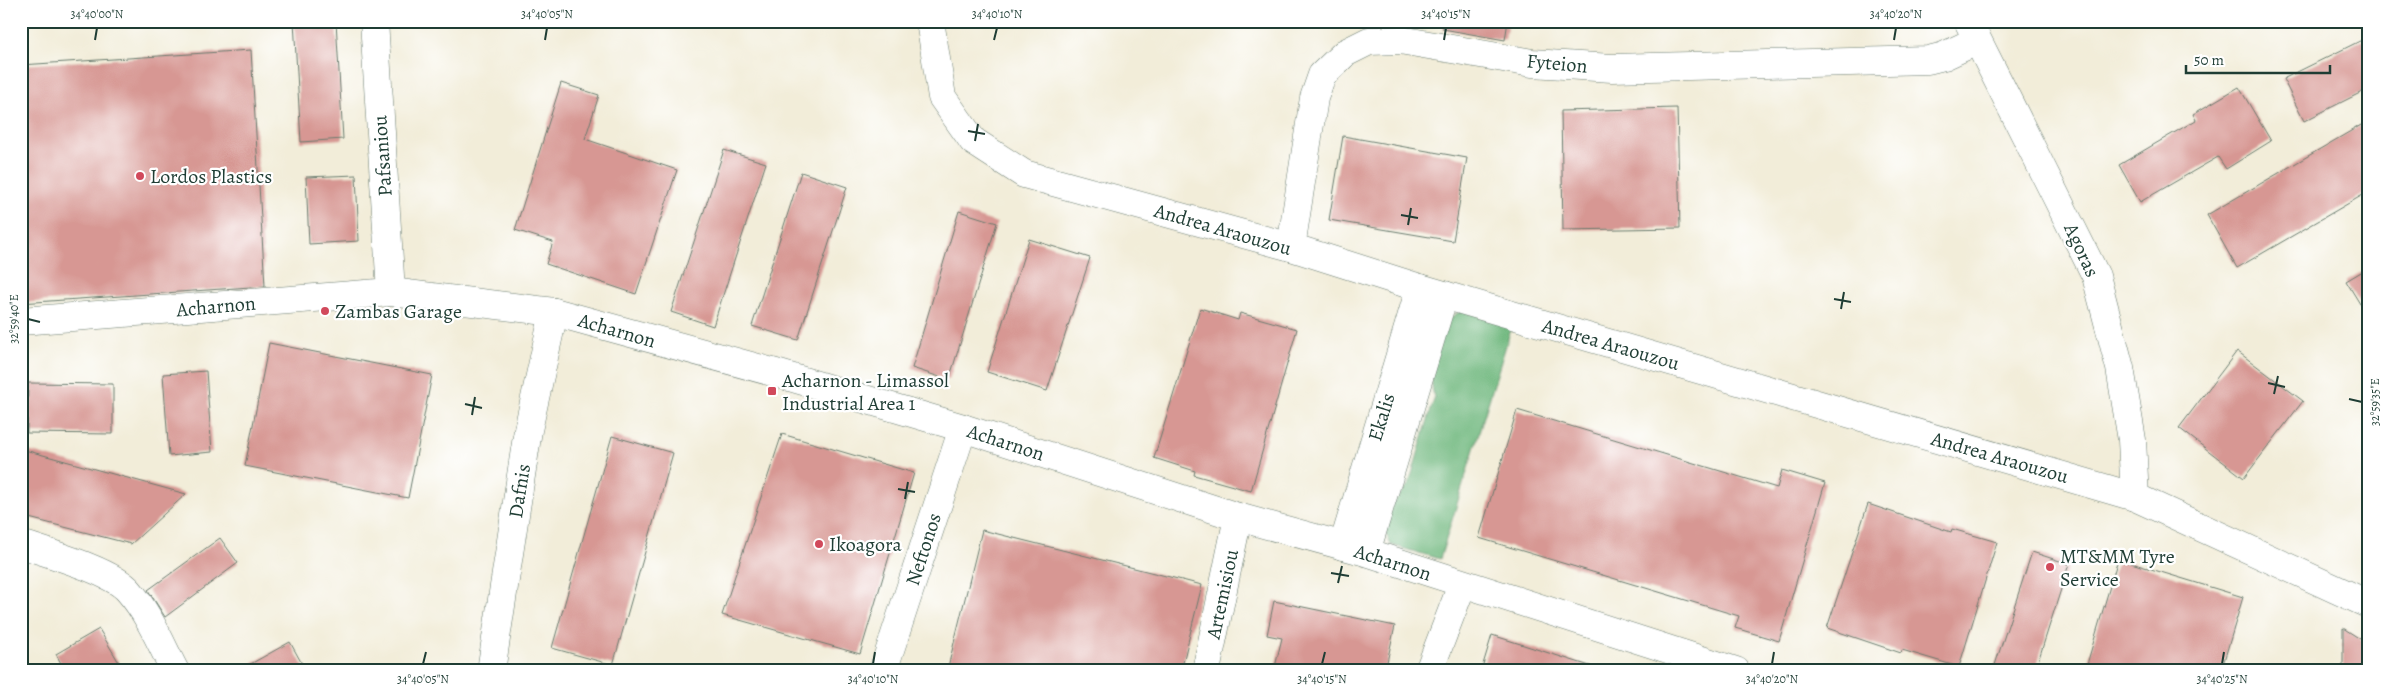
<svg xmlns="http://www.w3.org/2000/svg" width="2389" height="692" viewBox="0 0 2389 692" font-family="Alegreya,serif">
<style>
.forest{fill:#6eb77d;stroke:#467a58}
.building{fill:#d79793}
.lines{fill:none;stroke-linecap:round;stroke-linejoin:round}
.minor-casing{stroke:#697b6e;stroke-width:29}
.major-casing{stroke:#697b6e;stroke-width:29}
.minor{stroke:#fff;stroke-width:28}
.major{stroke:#fff;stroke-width:28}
.ticks{fill:none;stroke:#1f3d34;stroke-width:2}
.poi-dot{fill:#d1495b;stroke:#fff;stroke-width:2}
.labels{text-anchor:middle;stroke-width:4.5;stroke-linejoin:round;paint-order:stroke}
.street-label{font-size:20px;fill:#1f3d34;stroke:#fff}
.poi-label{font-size:20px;fill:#1f3d34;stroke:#fff;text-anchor:start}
.neatline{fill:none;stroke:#1f3d34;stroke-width:2}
.ticks-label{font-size:12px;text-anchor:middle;fill:#1f3d34}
</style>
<rect width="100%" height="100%" fill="#fff"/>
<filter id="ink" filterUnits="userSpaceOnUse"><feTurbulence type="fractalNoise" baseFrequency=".02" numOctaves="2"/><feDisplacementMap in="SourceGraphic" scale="10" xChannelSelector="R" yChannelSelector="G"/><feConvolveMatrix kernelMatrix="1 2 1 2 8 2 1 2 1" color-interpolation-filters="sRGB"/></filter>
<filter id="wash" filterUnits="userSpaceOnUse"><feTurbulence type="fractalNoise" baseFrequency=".0096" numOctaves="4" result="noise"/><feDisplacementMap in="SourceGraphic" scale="20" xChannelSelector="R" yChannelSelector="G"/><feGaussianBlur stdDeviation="1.12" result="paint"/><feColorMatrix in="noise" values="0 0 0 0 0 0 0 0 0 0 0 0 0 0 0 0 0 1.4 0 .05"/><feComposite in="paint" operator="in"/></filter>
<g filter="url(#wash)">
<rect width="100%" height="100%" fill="#f2edd9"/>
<!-- forest -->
<path class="forest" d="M1462,310L1512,326L1440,559L1391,545L1383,528L1384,514L1409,484L1434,399L1430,372L1444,322Z"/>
<g id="blocks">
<!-- building -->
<g class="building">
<path d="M294,21H336L343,139L301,142Z"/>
<path d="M1444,21H1508L1505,40L1443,29Z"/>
<path d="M2368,37V89L2304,121L2283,79Z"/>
<path d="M251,50L265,286L21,303V65Z"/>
<path d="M561,83L599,95L585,139L677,170L636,294L546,264L553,242L515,230Z"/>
<path d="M2239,87L2271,141L2226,169L2218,157L2140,202L2119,165L2196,120L2193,114Z"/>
<path d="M1677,108L1680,228L1563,230L1561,111Z"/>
<path d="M2368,121V192L2237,268L2207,215Z"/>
<path d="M1343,136L1467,158L1453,241L1329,220Z"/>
<path d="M724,150L766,163L713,326L671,312Z"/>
<path d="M801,172L847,187L798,340L752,326Z"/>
<path d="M356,175L359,241L309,244L306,177Z"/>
<path d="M959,211L997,223L949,380L912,368Z"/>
<path d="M1029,239L1090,258L1047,391L987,372Z"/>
<path d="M2368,268V317L2346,281Z"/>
<path d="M1200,308L1238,320L1240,313L1297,329L1251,491L1194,475L1195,471L1154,458Z"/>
<path d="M269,343L432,375L408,498L245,466Z"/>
<path d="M2237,351L2303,401L2244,478L2179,428Z"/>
<path d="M206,371L212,452L169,456L163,374Z"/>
<path d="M28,383L113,384V434L27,433Z"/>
<path d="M1517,410L1777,488L1782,470L1825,483L1779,641L1735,628L1739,616L1479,538Z"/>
<path d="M782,434L914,473L860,654L722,615Z"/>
<path d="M612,436L673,453L613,665L552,648Z"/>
<path d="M21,449L146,483L186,494L131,544L21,516Z"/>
<path d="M1868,504L1951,532L1952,529L1997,542L1959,667L1902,650L1901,653L1827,628Z"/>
<path d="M982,530L1202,585L1181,671H947Z"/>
<path d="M220,538L238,563L165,617L148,590Z"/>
<path d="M2032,552L2069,564L2035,671H1993Z"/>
<path d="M2118,559L2243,597L2221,671H2085Z"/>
<path d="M1274,601L1395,626L1385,671H1274L1282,638L1267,635Z"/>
<path d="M2343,628L2368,644V671H2343Z"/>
<path d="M99,629L124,671H65L56,654Z"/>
<path d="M1492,635L1593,667L1592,671H1481Z"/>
<path d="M290,642L306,671H238Z"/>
</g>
</g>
</g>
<g filter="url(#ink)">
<use href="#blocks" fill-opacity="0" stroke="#697b6e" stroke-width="1"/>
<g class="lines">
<defs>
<g id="minor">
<path d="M374,21L391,292"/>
<path d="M930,21L942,97L973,141L1024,174L1291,247L1420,288L2135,497"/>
<path d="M1291,247L1314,98L1322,75L1345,53L1369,41L1400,40L1532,63L1612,68L1928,60L1944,56L1976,41"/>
<path d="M21,321L391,292L554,312L776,373L963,428L1238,517L1366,552L1736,671"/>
<path d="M21,544C48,553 112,571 129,591C149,614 161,644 175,671"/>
<path d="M1343,546L1420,288"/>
<path d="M1366,552L1444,295"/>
<path d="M491,671L528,430L554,312"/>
<path d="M883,671L963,428"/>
<path d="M1206,671L1238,517"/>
<path d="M1429,671L1462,585"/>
</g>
<path id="major" d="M1968,21L2096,276L2120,368L2132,440L2135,497L2368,604"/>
</defs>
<!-- minor casing -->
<use href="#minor" class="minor-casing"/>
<!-- major casing -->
<use href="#major" class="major-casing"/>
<!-- minor -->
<use href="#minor" class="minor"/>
<!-- major -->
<use href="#major" class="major"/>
</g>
</g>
<!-- ticks -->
<path class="ticks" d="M95,40L97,28M545,40L547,28M994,40L997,28M1444,40L1446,28M1894,40L1896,28M968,131L985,134M975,141L978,124M1401,215L1418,218M1408,225L1411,208M1834,299L1851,302M1841,309L1844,292M28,319L40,322M2268,383L2285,387M2274,394L2278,376M2349,399L2362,402M465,404L482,408M472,415L475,397M898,489L915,492M905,499L908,482M1331,573L1349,576M1338,583L1342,566M423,664L426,652M873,664L875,652M1322,664L1325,652M1772,664L1774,652M2222,664L2224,652"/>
<!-- markers -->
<g class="poi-dot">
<circle cx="140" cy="176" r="5"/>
<circle cx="325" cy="311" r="5"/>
<rect x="767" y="386" width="10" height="10" rx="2.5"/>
<circle cx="819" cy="544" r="5"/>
<circle cx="2050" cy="567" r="5"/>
</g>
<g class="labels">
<!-- street labels -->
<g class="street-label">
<text transform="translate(1557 63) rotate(5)" y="7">Fyteion</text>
<text transform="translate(382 156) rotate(-94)" y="7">Pafsaniou</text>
<text transform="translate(1223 229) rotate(16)" y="7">Andrea Araouzou</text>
<text transform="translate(2082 250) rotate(65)" y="7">Agoras</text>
<text transform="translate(216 306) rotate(-5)" y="7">Acharnon</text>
<text transform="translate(617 330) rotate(16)" y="7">Acharnon</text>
<text transform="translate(1611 344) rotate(16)" y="7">Andrea Araouzou</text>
<text transform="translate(1381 417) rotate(-73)" y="7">Ekalis</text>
<text transform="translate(1006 442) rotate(18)" y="7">Acharnon</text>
<text transform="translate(2000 457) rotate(16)" y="7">Andrea Araouzou</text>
<text transform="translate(519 491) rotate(-81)" y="7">Dafnis</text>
<text transform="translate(923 549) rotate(-72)" y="7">Neftonos</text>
<text transform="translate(1393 562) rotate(18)" y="7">Acharnon</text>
<text transform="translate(1222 594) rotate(-78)" y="7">Artemisiou</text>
</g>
<!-- poi labels -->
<g class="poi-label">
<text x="150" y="183">Lordos Plastics</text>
<text x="335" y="318">Zambas Garage</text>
<text x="782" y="387">Acharnon - Limassol<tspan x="782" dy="23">Industrial Area 1</tspan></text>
<text x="829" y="551">Ikoagora</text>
<text x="2060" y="563">MT&amp;MM Tyre<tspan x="2060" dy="23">Service</tspan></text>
</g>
</g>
<!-- margin -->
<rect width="2389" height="692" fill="none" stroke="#fff" stroke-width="55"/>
<!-- scale -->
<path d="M2186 65v8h144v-8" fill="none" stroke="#1f3d34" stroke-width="2.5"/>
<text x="2194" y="65" font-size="15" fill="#1f3d34" stroke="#ffffff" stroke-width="4" paint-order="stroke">50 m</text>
<rect x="28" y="28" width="2334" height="636" class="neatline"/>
<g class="ticks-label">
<text x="97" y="18">34°40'00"N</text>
<text x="547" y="18">34°40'05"N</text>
<text x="997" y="18">34°40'10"N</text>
<text x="1446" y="18">34°40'15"N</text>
<text x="1896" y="18">34°40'20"N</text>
<text transform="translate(14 319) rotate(-90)" y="4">32°59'40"E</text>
<text transform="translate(2375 402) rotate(-90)" y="4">32°59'35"E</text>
<text x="423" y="683">34°40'05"N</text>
<text x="873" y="683">34°40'10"N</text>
<text x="1322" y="683">34°40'15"N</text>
<text x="1772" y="683">34°40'20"N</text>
<text x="2222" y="683">34°40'25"N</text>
</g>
</svg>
